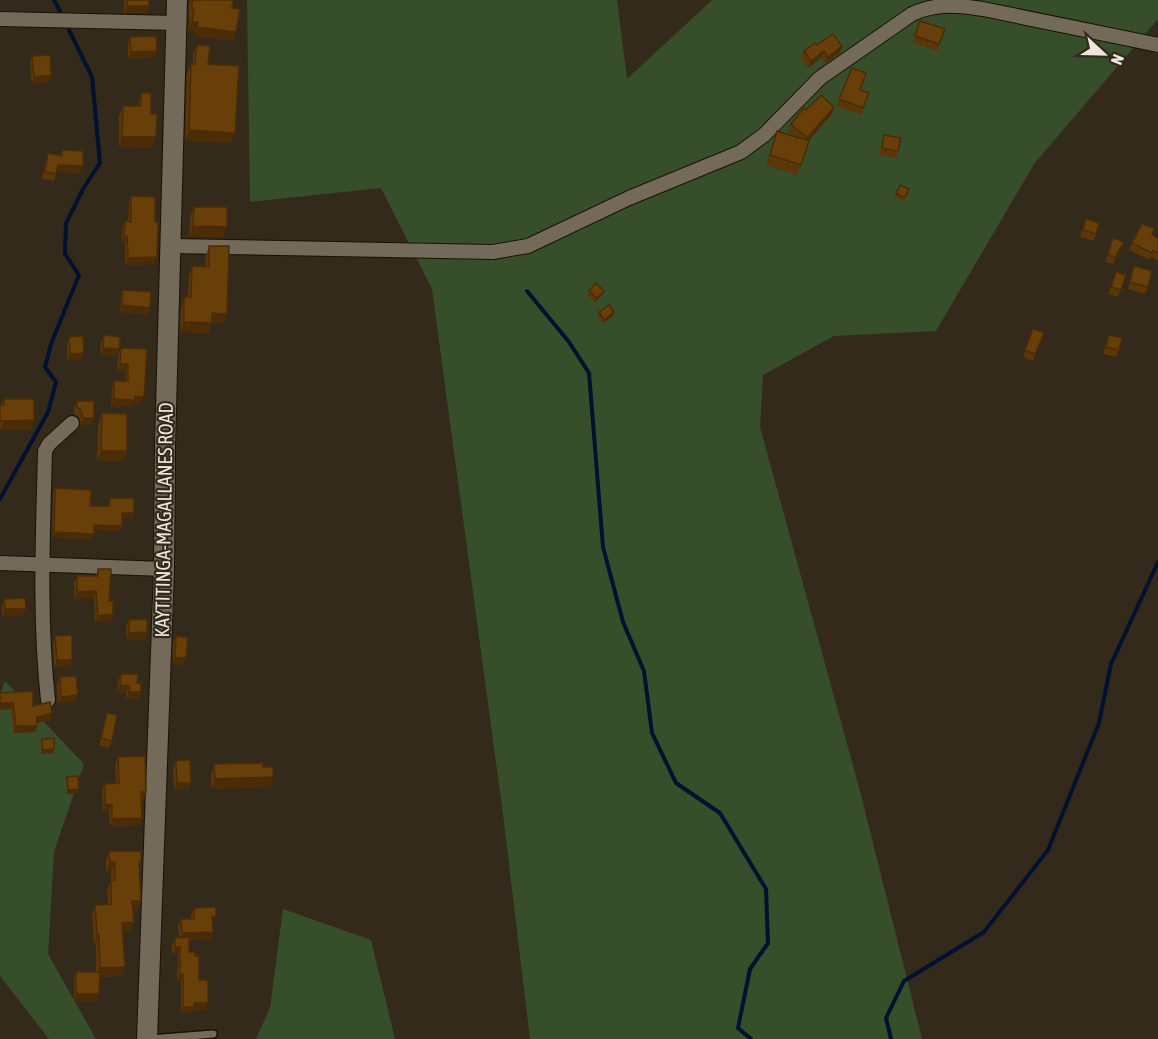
<svg xmlns="http://www.w3.org/2000/svg" width="1158" height="1039" viewBox="0 0 1158 1039" font-family="'Asap Condensed',sans-serif">
<style>
.green{fill:#364e2a}
.lines{fill:none;stroke-linecap:round;stroke-linejoin:round}
.stream{stroke:#00122f;stroke-width:4}
.lane-casing{stroke:#1a1205;stroke-width:10}
.street-casing{stroke:#1a1205;stroke-width:16}
.secondary-casing{stroke:#1a1205;stroke-width:22}
.lane{stroke:#746a5a;stroke-width:7}
.street{stroke:#746a5a;stroke-width:14}
.secondary{stroke:#746a5a;stroke-width:20}
.wall{fill:#5a3608}
.shaded-wall{fill:#4a2c06}
.building{fill:#693f09;stroke:#4a2c06;stroke-width:1.5}
.labels{text-anchor:middle;stroke-width:4.5;stroke-linejoin:round;paint-order:stroke}
.street-label{font-size:20px;fill:#ece6dd;stroke:#332a1c}
</style>
<rect width="100%" height="100%" fill="#332a1c"/>
<!-- green -->
<g class="green">
<path d="M247,0H617L627,79L712,0H1158V19L1034,164L936,331L834,336L763,375L760,427L860,791L922,1039H530L503,814L432,289L381,188L250,202Z"/>
<path d="M5,681L84,764L54,852L48,954L96,1039H49L0,976V694Z"/>
<path d="M283,909L371,940L395,1039H256L270,1008Z"/>
</g>
<g class="lines">
<!-- stream -->
<g class="stream">
<path d="M54,0L60,11"/>
<path d="M527,291L569,342L589,373L603,547L623,622L644,671L652,733L676,783L720,813L766,889L768,943L750,969L738,1028L751,1039"/>
<path d="M0,499L48,412L56,382L45,367L51,344L79,275L65,254L66,223L83,189L100,163L92,77L69,30"/>
<path d="M891,1039L886,1018L904,981L984,932L1048,850L1099,723L1111,664L1158,562"/>
</g>
<defs>
<path id="lane" d="M150,1039L213,1034"/>
<g id="street">
<path d="M0,19L177,23"/>
<path d="M172,246L493,252L528,246L629,198L741,152L764,135L820,78L912,14C936,3 957,5 983,9L1158,45"/>
<path d="M0,563L164,569"/>
<path d="M48,700C39,618 43,534 45,451L49,444L72,423"/>
</g>
<path id="secondary" d="M147,1039L164,569L165,446L177,0"/>
</defs>
<!-- lane casing -->
<use href="#lane" class="lane-casing"/>
<!-- street casing -->
<use href="#street" class="street-casing"/>
<!-- secondary casing -->
<use href="#secondary" class="secondary-casing"/>
<!-- lane -->
<use href="#lane" class="lane"/>
<!-- street -->
<use href="#street" class="street"/>
<!-- secondary -->
<use href="#secondary" class="secondary"/>
</g>
<!-- wall -->
<g class="wall">
<path d="M125,0H149L146,13H124V3Z"/>
<path d="M190,0H233L232,8L236,32L233,41L194,36L195,31H188L190,18H189V4Z"/>
<path d="M920,21L945,29L937,51L913,43Z"/>
<path d="M130,37L154,58L128,59V44Z"/>
<path d="M197,45L208,64L235,133L231,143L185,141L187,74L191,64H193V55Z"/>
<path d="M817,45L842,46L840,53L825,63L821,58L808,68L801,58L804,51Z"/>
<path d="M32,56L51,75L49,82L32,84L30,63Z"/>
<path d="M852,68L860,90L869,93L861,115L837,106Z"/>
<path d="M141,93L151,114L152,148L119,147V116L123,106H138Z"/>
<path d="M834,107L832,114L808,141H809L797,175L766,165L777,131L796,137L788,131L791,124Z"/>
<path d="M884,135L898,151L896,158L879,155L882,142Z"/>
<path d="M62,150L83,166L80,173L57,172L54,181L42,179L46,160L48,153L60,155Z"/>
<path d="M900,185L909,189L904,201L895,197Z"/>
<path d="M131,196L154,264L125,265V243H122V228L125,221H128L129,203Z"/>
<path d="M194,207L227,227L223,237H189L190,217Z"/>
<path d="M1086,219L1096,234L1094,241L1080,237Z"/>
<path d="M1152,235L1158,238V261L1150,257L1149,260L1129,250L1132,243Z"/>
<path d="M1113,238L1122,249L1113,264L1105,262Z"/>
<path d="M209,246L223,323H212L208,333L180,332L181,307L184,297H188L189,276L192,266L205,267L206,256Z"/>
<path d="M1134,266L1148,287L1145,294L1128,289Z"/>
<path d="M1116,272L1126,275L1118,297L1108,294Z"/>
<path d="M123,290L148,315L120,312L121,296Z"/>
<path d="M589,291L603,294L595,302L587,294Z"/>
<path d="M599,312L613,316L603,323L597,316Z"/>
<path d="M1033,329L1044,333L1033,361L1023,357Z"/>
<path d="M104,335L117,356L100,355L101,342Z"/>
<path d="M1109,335L1119,350L1116,357L1103,354Z"/>
<path d="M69,337L81,360L67,361V344Z"/>
<path d="M121,348L147,349L141,404L134,403L133,407L111,406L112,388L114,381H125L126,371H117L118,355Z"/>
<path d="M4,399L31,430H0V405H1Z"/>
<path d="M77,401L92,425H81L79,417L74,414V408Z"/>
<path d="M102,413L127,451L123,461H97L98,424Z"/>
<path d="M55,488L90,506H108L110,498L134,513L132,518H122V526L120,531L94,530L92,539L52,537L53,493Z"/>
<path d="M98,569L111,621L95,622L94,598L74,599V583L77,576H96Z"/>
<path d="M4,599L23,616H2V606Z"/>
<path d="M129,620L147,632L145,639L127,640L126,627Z"/>
<path d="M55,636L72,660L70,667H54L53,643Z"/>
<path d="M176,636L183,665L173,664V643Z"/>
<path d="M121,674L137,683L141,692L139,699H126V693L117,692L118,681Z"/>
<path d="M60,677L75,702L58,703L57,684Z"/>
<path d="M0,693L33,706L50,720L37,723L35,732L13,733L11,709Z"/>
<path d="M107,713L112,741L109,748L99,745Z"/>
<path d="M42,739L54,749L53,753L41,754V742Z"/>
<path d="M118,757L146,792L144,799H142L140,825L110,826L109,811L103,812L102,791L105,784L116,783L115,764Z"/>
<path d="M176,761L191,783L188,789L174,790L173,767Z"/>
<path d="M214,764L263,767L273,777L270,787L211,789V775Z"/>
<path d="M67,777L78,793L67,794L66,780Z"/>
<path d="M109,851L141,862L139,867L138,910H133L130,932H123L122,976L100,977L97,1001H74V979L76,972H96V944L94,945L92,914L95,905L108,904L107,890L111,880V872H106V861Z"/>
<path d="M194,908L214,924H213L211,939L189,940V952L199,980L206,1010H193L191,1013H181V981H177L178,954H172V944L175,938L179,937L178,926L181,919H191V915Z"/>
</g>
<!-- shaded-wall -->
<g class="shaded-wall">
<path d="M127,6H149L146,13H124Z"/>
<path d="M192,22H198L195,31H188Z"/>
<path d="M197,27L236,32L233,41L194,36Z"/>
<path d="M842,46L840,53L825,63L828,57Z"/>
<path d="M157,51L154,58L128,59L131,52Z"/>
<path d="M824,51L821,58L808,68L811,61Z"/>
<path d="M51,75L49,82L32,84L34,77Z"/>
<path d="M834,107L832,114L805,145L807,138Z"/>
<path d="M189,130L235,133L231,143L185,141Z"/>
<path d="M122,137H156L152,148L119,147Z"/>
<path d="M58,165L83,166L80,173L55,172Z"/>
<path d="M193,226L227,227L223,237H189Z"/>
<path d="M124,236H127L125,243H122Z"/>
<path d="M1124,242L1122,249L1113,264L1115,257Z"/>
<path d="M157,257L154,264L125,265L128,258Z"/>
<path d="M604,291L603,294L595,302L597,298Z"/>
<path d="M122,305L150,308L148,315L120,312Z"/>
<path d="M614,312L613,316L603,323L604,320Z"/>
<path d="M212,313L227,314L223,323H209Z"/>
<path d="M184,322L212,323L208,333L180,332Z"/>
<path d="M103,348L119,349L117,356L100,355Z"/>
<path d="M84,353L81,360L67,361L70,354Z"/>
<path d="M120,364H128L126,371H117Z"/>
<path d="M135,396L144,397L141,404L134,403L133,407L111,406L114,399Z"/>
<path d="M83,418H94L92,425H81Z"/>
<path d="M34,420L31,430H0L4,421Z"/>
<path d="M101,451H127L123,461H97Z"/>
<path d="M122,513H134L132,518H120Z"/>
<path d="M94,525L122,526L120,531L92,530Z"/>
<path d="M54,532L94,534L92,539L52,537Z"/>
<path d="M96,591L94,598L74,599L77,592Z"/>
<path d="M5,609H26L23,616H2Z"/>
<path d="M113,614L111,621L95,622L98,616Z"/>
<path d="M147,632L145,639L127,640L129,633Z"/>
<path d="M175,657L186,658L183,665L173,664Z"/>
<path d="M57,660H72L70,667H54Z"/>
<path d="M120,685L129,686L126,693L117,692Z"/>
<path d="M129,692H141L139,699H126Z"/>
<path d="M78,695L75,702L58,703L61,697Z"/>
<path d="M0,703H13L11,709L0,710Z"/>
<path d="M52,713L50,720L34,724L37,717Z"/>
<path d="M16,726H37L35,732L13,733Z"/>
<path d="M54,749L53,753L41,754L42,750Z"/>
<path d="M273,777L270,787L211,789L215,779Z"/>
<path d="M177,783H191L188,789L174,790Z"/>
<path d="M79,789L78,793L67,794L68,790Z"/>
<path d="M141,792H146L144,799H139Z"/>
<path d="M112,804L109,811L103,812L105,805Z"/>
<path d="M142,818L140,825L110,826L112,819Z"/>
<path d="M110,862H115L111,872H106Z"/>
<path d="M132,901H141L138,910L129,911Z"/>
<path d="M134,922L130,932H119L122,923Z"/>
<path d="M213,932L211,939L179,940L182,933Z"/>
<path d="M97,935H99L96,944L94,945Z"/>
<path d="M175,947H180L178,954H172Z"/>
<path d="M125,967L122,976L96,977L100,968Z"/>
<path d="M180,974H183L181,981H177Z"/>
<path d="M76,994H99L97,1001H74Z"/>
<path d="M194,1003H208L206,1010H193L191,1013H181L183,1007Z"/>
</g>
<!-- building -->
<g class="building">
<rect x="127" y="0" width="22" height="6"/>
<path d="M192,0H233L232,8L240,9L236,32L197,27L198,22H192L194,9H192Z"/>
<path d="M920,21L945,29L939,44L915,36Z"/>
<path d="M833,34L842,46L828,57L824,51L811,61L804,51L815,43L817,45Z"/>
<path d="M156,36L157,51L131,52L130,37Z"/>
<path d="M197,45L210,46L208,64L239,66L235,133L189,130L191,64H195Z"/>
<path d="M50,55L51,75L34,77L32,56Z"/>
<path d="M852,68L866,73L860,90L869,93L863,108L839,99Z"/>
<path d="M141,93H151V114H157L156,137H122L123,106H141Z"/>
<path d="M821,95L834,107L807,138L791,124L804,108L806,110Z"/>
<path d="M777,131L809,141L801,165L770,155Z"/>
<path d="M884,135L901,138L898,151L882,148Z"/>
<path d="M62,150L83,151V166L58,165L56,174L45,172L48,153L62,156Z"/>
<path d="M900,185L909,189L905,197L896,194Z"/>
<path d="M131,196L155,197V222H158L157,257L128,258L127,236H124L125,221L131,222Z"/>
<path d="M194,207H227V227L193,226Z"/>
<path d="M1086,219L1099,223L1096,234L1083,230Z"/>
<path d="M1142,224L1154,228L1152,235L1158,238V253L1153,250L1152,253L1132,243Z"/>
<path d="M1113,238L1124,242L1115,257L1108,255Z"/>
<path d="M209,246H229L227,314L212,313V323L184,322V297H191L192,266L209,267Z"/>
<path d="M1134,266L1152,271L1148,287L1130,282Z"/>
<path d="M1116,272L1126,275L1121,290L1111,287Z"/>
<path d="M596,283L604,291L597,298L589,291Z"/>
<path d="M123,290L151,292L150,308L122,305Z"/>
<path d="M609,305L614,312L604,320L599,312Z"/>
<path d="M1033,329L1044,333L1035,354L1025,350Z"/>
<path d="M104,335L120,337L119,349L103,348Z"/>
<path d="M1109,335L1122,338L1119,350L1106,347Z"/>
<path d="M83,336L84,353L70,354L69,337Z"/>
<path d="M121,348L147,349L144,397L135,396V400L114,399V381H128V364H120Z"/>
<path d="M4,399H34V420L4,421L0,420V405H4Z"/>
<path d="M77,401H94V418H83L81,410L77,407Z"/>
<path d="M102,413L127,414V451H101Z"/>
<path d="M55,488L91,490L90,506H110V498H134V513H122V526L94,525V534L54,532Z"/>
<path d="M98,569H111L109,601H113V614L98,616L96,591L77,592V576H98Z"/>
<path d="M25,598L26,609H5L4,599Z"/>
<path d="M147,619V632L129,633V620Z"/>
<path d="M72,635V660H57L55,636Z"/>
<path d="M176,636L188,638L186,658L175,657Z"/>
<path d="M121,674H138L137,683H141V692H129V686L120,685Z"/>
<path d="M76,676L78,695L61,697L60,677Z"/>
<path d="M33,691V706L50,702L52,713L37,717V726H16L13,703H0V693Z"/>
<path d="M107,713L117,715L112,741L101,738Z"/>
<path d="M54,738V749L42,750V739Z"/>
<path d="M145,756L146,792H141L142,818L112,819V804L105,805V784L119,783L118,757Z"/>
<path d="M190,760L191,783H177L176,761Z"/>
<path d="M263,763V767H273V777L215,779L214,764Z"/>
<path d="M78,776L79,789L68,790L67,777Z"/>
<path d="M109,851H141V862H139L141,901H132L134,922L122,923L125,967L100,968L99,935H97L95,905L111,904V880H115V862H110Z"/>
<path d="M216,907V917H212L213,932L182,933L181,919H194V908Z"/>
<path d="M189,937V952H195V956H199V980H208V1003H194V1007H183V974H180V947H175V938Z"/>
<path d="M76,972H100L99,994H76Z"/>
</g>
<g class="labels">
<!-- street labels -->
<g class="street-label">
<text transform="translate(164 520) rotate(-89)" y="7">KAYTITINGA-MAGALLANES ROAD</text>
</g>
</g>
<!-- north arrow -->
<g transform="translate(1104 54) rotate(112)" stroke="#332a1c" stroke-width="4.5" paint-order="stroke">
<path d="M0-4.5L10 22L0 15L-10 22Z" fill="#ece6dd"/>
<text y="-9" font-size="16" font-weight="bold" text-anchor="middle" fill="#ece6dd">N</text>
</g>
</svg>
